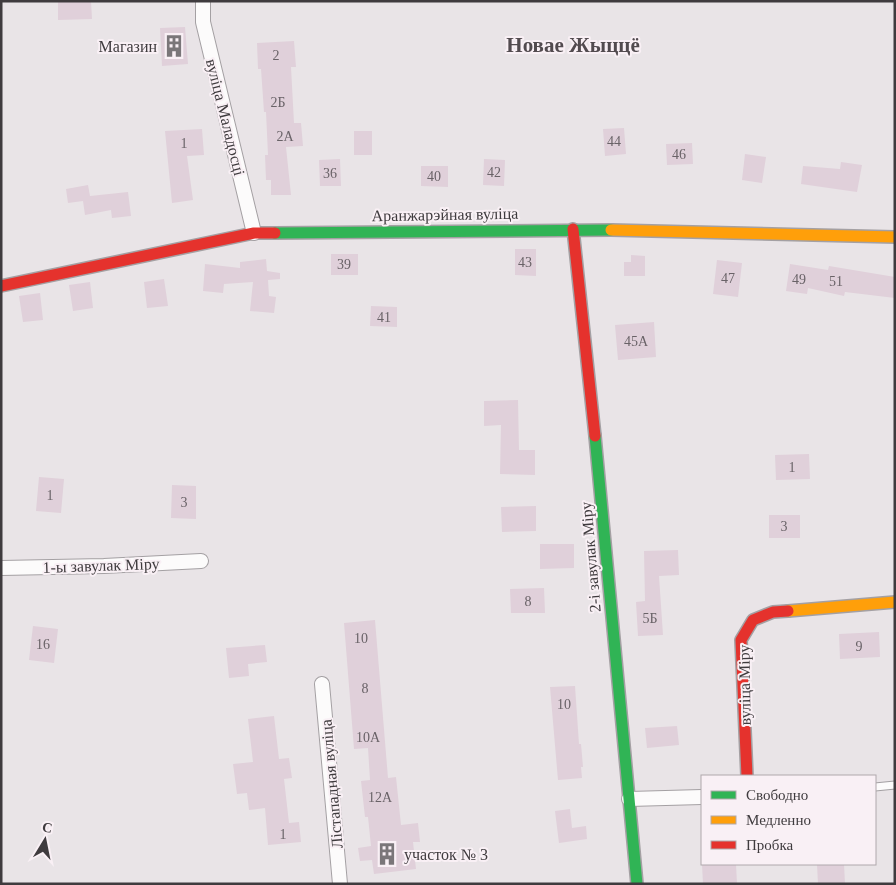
<svg xmlns="http://www.w3.org/2000/svg" width="896" height="885" viewBox="0 0 896 885" font-family="Georgia,serif">
<style>
.building{fill:#e0d0da}
.lines{fill:none;stroke-linecap:round;stroke-linejoin:round}
.lane-casing{stroke:#a4a0a3;stroke-width:9}
.street-casing{stroke:#a4a0a3;stroke-width:16}
.fast-casing{stroke:#a4a0a3;stroke-width:14}
.slow-casing{stroke:#a4a0a3;stroke-width:14}
.jam-casing{stroke:#a4a0a3;stroke-width:14}
.lane{stroke:#fcfbfb;stroke-width:7}
.street{stroke:#fcfbfb;stroke-width:14}
.fast{stroke:#30b455;stroke-width:11}
.slow{stroke:#ff9f0a;stroke-width:11}
.jam{stroke:#e5322d;stroke-width:11}
.labels{text-anchor:middle;stroke-width:4;stroke-linejoin:round;paint-order:stroke}
.number-label{font-size:14px;fill:#696267}
.poi-label{font-size:16px;fill:#3f3b3e;stroke:#f9f0f5;text-anchor:end}
.street-label{font-size:16px;fill:#3f3b3e;stroke:#f9f0f5}
.district-label{font-size:21px;font-weight:bold;fill:#524b4f;stroke:#f9f0f5}
</style>
<rect width="100%" height="100%" fill="#e9e4e7"/>
<!-- building -->
<g class="building">
<path d="M58,1H91L92,19L58,20Z"/>
<path d="M185,27L188,64L162,66L160,28Z"/>
<path d="M294,41L296,67H291L294,123H301L303,146L286,147L291,195H271V180H266L265,155H268L266,112H264L261,69H258L257,43Z"/>
<path d="M624,128L626,154L605,156L603,129Z"/>
<path d="M202,129L204,155L187,156L193,200L172,203L165,131Z"/>
<rect x="354" y="131" width="18" height="24"/>
<path d="M692,143L693,164L667,165L666,144Z"/>
<path d="M745,154L766,157L762,183L742,180Z"/>
<path d="M340,159L341,186H320L319,160Z"/>
<path d="M484,159L505,160L504,186L483,185Z"/>
<path d="M841,162L862,165L857,192L801,184L803,166L840,169Z"/>
<path d="M421,166H448V187L421,186Z"/>
<path d="M88,185L90,196L128,192L131,216L112,218L111,210L85,215L83,201L68,203L66,189Z"/>
<path d="M515,249H536V276L515,275Z"/>
<rect x="331" y="254" width="27" height="21"/>
<path d="M631,255L645,256V276H624V262H631Z"/>
<path d="M266,259L267,271L280,273V279L268,280L269,296L276,297L274,313L250,311L253,282L224,284L223,293L203,291L205,264L240,268V262Z"/>
<path d="M717,260L742,263L738,297L713,294Z"/>
<path d="M790,264L828,270L829,266L895,277V298L845,292L844,296L808,288L807,294L786,291Z"/>
<path d="M164,279L168,306L147,308L144,282Z"/>
<path d="M90,282L93,308L73,311L69,285Z"/>
<path d="M40,293L43,320L23,322L19,296Z"/>
<path d="M371,306L397,307V327L370,326Z"/>
<path d="M654,322L656,357L618,360L615,325Z"/>
<path d="M518,400L519,450H535V475L500,474L501,425L484,426V401Z"/>
<path d="M809,454L810,479L776,480L775,455Z"/>
<path d="M39,477L64,479L61,513L36,511Z"/>
<path d="M172,485L196,486V519L171,518Z"/>
<path d="M536,506V531L502,532L501,507Z"/>
<rect x="769" y="515" width="31" height="23"/>
<path d="M540,544H574V568L540,569Z"/>
<path d="M678,550L679,575L659,576L663,635L638,636L636,602L645,601L644,551Z"/>
<path d="M544,588L545,613H511L510,589Z"/>
<path d="M375,620L388,778L396,777L401,825L418,823L420,842H413L416,869L374,874L372,860L360,861L358,848L371,846L368,817H365L361,781L370,780L368,748L354,749L344,623Z"/>
<path d="M33,626L58,629L54,663L29,660Z"/>
<path d="M879,632L880,657L840,659L839,634Z"/>
<path d="M265,645L267,662L248,664L249,676L229,678L226,648Z"/>
<path d="M575,686L579,744H581L583,767H581L582,778L558,780L550,687Z"/>
<path d="M274,716L279,759L289,758L292,778L284,779L289,823L299,822L301,842L268,845L265,808L249,810L247,793L237,794L233,764L253,762L248,719Z"/>
<path d="M677,726L679,745L647,748L645,728Z"/>
<path d="M570,809L572,828L586,826L587,839L559,843L555,811Z"/>
<path d="M702,864H736L737,884H703Z"/>
<path d="M817,864H844L845,884H818Z"/>
</g>
<g class="lines">
<defs>
<path id="lane" d="M875,787L895,785"/>
<g id="street">
<path d="M203,1V22L254,233"/>
<path d="M1,568L104,566L201,561"/>
<path d="M322,684L340,884"/>
<path d="M629,799L702,797"/>
</g>
<g id="fast">
<path d="M275,233L611,230"/>
<path d="M595,436L637,884"/>
</g>
<g id="slow">
<path d="M611,230L895,237"/>
<path d="M788,611L895,602"/>
</g>
<g id="jam">
<path d="M573,229L595,436"/>
<path d="M1,286L254,233H275"/>
<path d="M747,776L741,640L753,620L773,612L788,611"/>
</g>
</defs>
<!-- lane casing -->
<use href="#lane" class="lane-casing"/>
<!-- street casing -->
<use href="#street" class="street-casing"/>
<!-- fast casing -->
<use href="#fast" class="fast-casing"/>
<!-- slow casing -->
<use href="#slow" class="slow-casing"/>
<!-- jam casing -->
<use href="#jam" class="jam-casing"/>
<!-- lane -->
<use href="#lane" class="lane"/>
<!-- street -->
<use href="#street" class="street"/>
<!-- fast -->
<use href="#fast" class="fast"/>
<!-- slow -->
<use href="#slow" class="slow"/>
<!-- jam -->
<use href="#jam" class="jam"/>
</g>
<!-- icons -->
<defs>
<symbol id="building-bare" viewBox="-9 -9 18 18"><path d="M-4-6H4V6H1V3H-1V6H-4ZM-2.5-4.3h1.7v1.8h-1.7ZM.8-4.3h1.7v1.8H.8ZM-2.5-1h1.7V.8h-1.7ZM.8-1h1.7V.8H.8Z" fill="#7a7679" stroke="#f9f0f5" stroke-width="2.5" paint-order="stroke"/></symbol>
</defs>
<g fill-rule="evenodd">
<use href="#building-bare" x="158" y="30" width="32" height="32"/>
<use href="#building-bare" x="371" y="838" width="32" height="32"/>
</g>
<g class="labels">
<!-- number labels -->
<g class="number-label">
<text x="276" y="60">2</text>
<text x="278" y="107">2Б</text>
<text x="285" y="141">2А</text>
<text x="614" y="146">44</text>
<text x="184" y="148">1</text>
<text x="679" y="159">46</text>
<text x="494" y="177">42</text>
<text x="330" y="178">36</text>
<text x="434" y="181">40</text>
<text x="525" y="267">43</text>
<text x="344" y="269">39</text>
<text x="728" y="283">47</text>
<text x="799" y="284">49</text>
<text x="836" y="286">51</text>
<text x="384" y="322">41</text>
<text x="636" y="346">45А</text>
<text x="792" y="472">1</text>
<text x="50" y="500">1</text>
<text x="184" y="507">3</text>
<text x="784" y="531">3</text>
<text x="528" y="606">8</text>
<text x="650" y="623">5Б</text>
<text x="361" y="643">10</text>
<text x="43" y="649">16</text>
<text x="859" y="651">9</text>
<text x="365" y="693">8</text>
<text x="564" y="709">10</text>
<text x="368" y="742">10А</text>
<text x="380" y="802">12А</text>
<text x="283" y="839">1</text>
</g>
<!-- poi labels -->
<g class="poi-label">
<text x="157" y="52">Магазин</text>
<text x="404" y="860" text-anchor="start">участок № 3</text>
</g>
<!-- street labels -->
<g class="street-label">
<text transform="translate(226 117) rotate(76)" y="6">вуліца Маладосці</text>
<text transform="translate(445 214) rotate(-1)" y="6">Аранжарэйная вуліца</text>
<text transform="translate(590 557) rotate(-95)" y="6">2-і завулак Міру</text>
<text transform="translate(101 565) rotate(-2)" y="6">1-ы завулак Міру</text>
<text transform="translate(744 685) rotate(-91)" y="6">вуліца Міру</text>
<text transform="translate(331 784) rotate(-95)" y="6">Лістападная вуліца</text>
</g>
<!-- district labels -->
<g class="district-label">
<text x="573" y="52">Новае Жыццё</text>
</g>
</g>
<!-- border -->
<rect width="896" height="885" fill="none" stroke="#3f3b3e" stroke-width="5"/>
<!-- legend -->
<rect x="701" y="775" width="175" height="90" fill="#f9f0f5" stroke="#afa8ac"/>
<rect x="711" y="791" width="25" height="8" fill="#30b455" stroke="#afa8ac"/>
<text x="746" y="800" font-size="15" fill="#3f3b3e">Свободно</text>
<rect x="711" y="816" width="25" height="8" fill="#ff9f0a" stroke="#afa8ac"/>
<text x="746" y="825" font-size="15" fill="#3f3b3e">Медленно</text>
<rect x="711" y="841" width="25" height="8" fill="#e5322d" stroke="#afa8ac"/>
<text x="746" y="850" font-size="15" fill="#3f3b3e">Пробка</text>
<!-- north arrow -->
<g transform="translate(45 840) rotate(10)" stroke="#f9f0f5" stroke-width="4" paint-order="stroke">
<path d="M0-4L9 19L0 12L-9 19Z" fill="#3f3b3e"/>
<text y="-8" font-size="14" font-weight="bold" text-anchor="middle" fill="#3f3b3e">С</text>
</g>
</svg>
